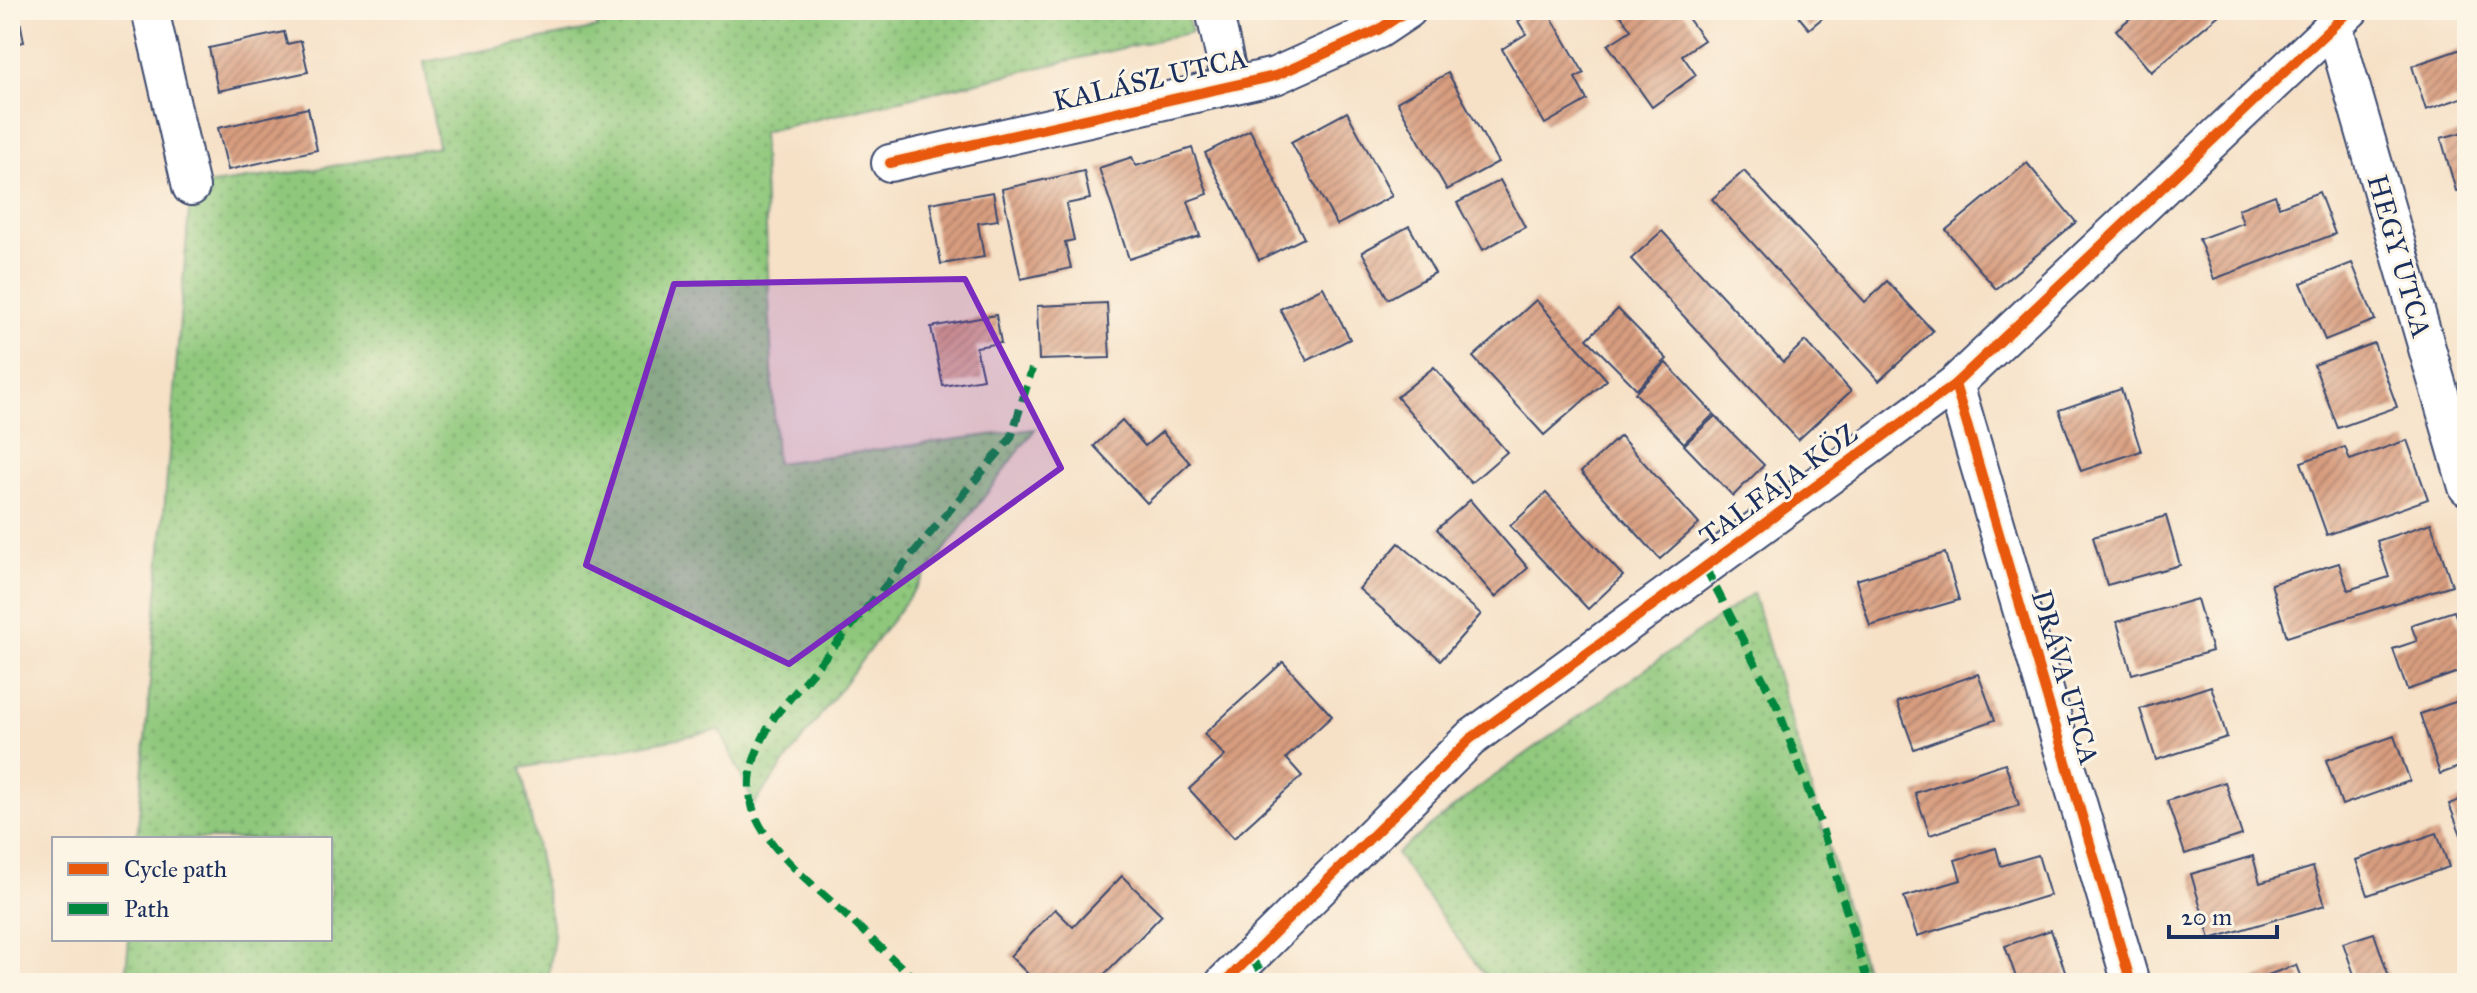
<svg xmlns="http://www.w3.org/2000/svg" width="2477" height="993" viewBox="0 0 2477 993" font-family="'IM FELL Great Primer',serif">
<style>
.grass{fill:url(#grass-dots);stroke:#557c6c;stroke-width:2}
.building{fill:url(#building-hatch)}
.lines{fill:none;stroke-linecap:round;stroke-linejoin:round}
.minor-casing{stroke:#3c4a6e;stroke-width:40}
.minor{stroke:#fff;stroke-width:36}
.quiet{stroke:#00873e;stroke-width:8;stroke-dasharray:16 8;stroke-linecap:butt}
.cycleway-casing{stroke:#fcf5e5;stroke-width:15}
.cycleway{stroke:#e8590c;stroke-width:10}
.marked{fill:#7b2cbf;fill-opacity:0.2;stroke:#7b2cbf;stroke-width:6;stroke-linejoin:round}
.labels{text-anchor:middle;stroke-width:6;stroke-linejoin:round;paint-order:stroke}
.street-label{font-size:28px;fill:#1b2f5e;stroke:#fcf5e5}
</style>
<defs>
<pattern id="grass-dots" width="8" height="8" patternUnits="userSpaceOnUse" patternTransform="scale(2)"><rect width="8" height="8" fill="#8fc87b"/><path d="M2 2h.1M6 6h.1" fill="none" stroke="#74a368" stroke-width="1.8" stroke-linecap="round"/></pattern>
<pattern id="building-hatch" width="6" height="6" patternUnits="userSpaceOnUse" patternTransform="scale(2)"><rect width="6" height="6" fill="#d89d7f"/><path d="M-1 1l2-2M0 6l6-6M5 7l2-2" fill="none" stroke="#ae806b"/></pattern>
</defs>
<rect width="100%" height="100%" fill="#fcf5e5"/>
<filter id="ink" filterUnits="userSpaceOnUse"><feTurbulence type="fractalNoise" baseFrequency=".0125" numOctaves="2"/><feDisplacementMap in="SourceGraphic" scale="16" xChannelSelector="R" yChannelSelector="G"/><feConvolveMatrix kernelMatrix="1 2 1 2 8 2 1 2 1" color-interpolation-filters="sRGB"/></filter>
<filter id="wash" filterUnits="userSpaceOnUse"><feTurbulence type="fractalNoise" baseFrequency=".006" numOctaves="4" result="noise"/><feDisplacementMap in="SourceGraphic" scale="32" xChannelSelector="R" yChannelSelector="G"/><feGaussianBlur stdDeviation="1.8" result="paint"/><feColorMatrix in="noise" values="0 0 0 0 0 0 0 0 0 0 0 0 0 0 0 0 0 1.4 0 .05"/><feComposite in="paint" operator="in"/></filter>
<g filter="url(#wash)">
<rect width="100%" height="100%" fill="#f6e1c7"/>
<!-- grass -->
<g class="grass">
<path d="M593,10H1184L1192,32L762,132L776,463L1035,429L754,804L720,730L521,768L554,934L548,983H125L129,939H330V839H137L191,187L305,171L438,147L424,62L598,28Z"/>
<path d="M1753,593L1869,983H1490L1396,854L1482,785Z"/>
</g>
<g id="blocks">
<!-- building -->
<g class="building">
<path d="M10,10H18L24,42L10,45Z"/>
<path d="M1538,10H1547L1584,73L1575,78L1587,100L1545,124L1502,49L1526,34L1518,21Z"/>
<path d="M1617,10H1682L1704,40L1682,55L1696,75L1652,107L1608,45L1631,30Z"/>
<path d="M1793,10H1832L1809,29Z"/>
<path d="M2140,10H2172L2174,12L2177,10H2217L2220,14L2151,72L2116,30Z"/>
<path d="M284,32L287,44L301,41L308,72L218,91L209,48Z"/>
<path d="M2467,47V96L2426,110L2412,66Z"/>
<path d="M1448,73L1498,162L1447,190L1397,102Z"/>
<path d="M308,108L317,150L228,170L218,128Z"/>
<path d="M1347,112L1392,196L1337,225L1291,142Z"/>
<path d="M1250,130L1304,238L1259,260L1205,153Z"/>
<path d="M2467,131V188L2456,191L2441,138Z"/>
<path d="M1192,148L1208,194L1188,201L1200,236L1129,259L1099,168L1132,157L1136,166Z"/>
<path d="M2027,163L2076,222L1996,289L1946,230Z"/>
<path d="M1084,171L1090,199L1066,204L1074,240L1065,242L1071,268L1021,279L1002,189Z"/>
<path d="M1744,171L1865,302L1887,281L1933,331L1879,381L1712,199Z"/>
<path d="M1500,180L1525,227L1483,250L1457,203Z"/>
<path d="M993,192L998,220L978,223L984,257L941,264L930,203Z"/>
<path d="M2319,192L2335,234L2214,279L2199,239L2243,223L2238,209L2275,195L2279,207Z"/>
<path d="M1409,226L1435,273L1388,299L1362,252Z"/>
<path d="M1662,231L1783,362L1805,341L1851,391L1798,440L1631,259Z"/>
<path d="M2352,263L2375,320L2325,340L2301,283Z"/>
<path d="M1323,287L1350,339L1307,361L1280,309Z"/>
<path d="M1536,300L1607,380L1544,435L1473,357Z"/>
<path d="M1107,303L1110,358L1039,360L1037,306Z"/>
<path d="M1618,309L1667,359L1637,389L1587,339Z"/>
<path d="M996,315L1001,343L976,347L983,379L943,386L931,327Z"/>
<path d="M2374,343L2397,407L2338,428L2314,365Z"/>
<path d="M1666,363L1714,414L1684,443L1635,393Z"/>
<path d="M1434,367L1507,452L1471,483L1397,397Z"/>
<path d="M2121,389L2141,451L2081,471L2059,410Z"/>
<path d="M1715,416L1764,465L1733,496L1684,445Z"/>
<path d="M1122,420L1145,446L1162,432L1190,463L1147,503L1094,446Z"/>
<path d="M1620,436L1699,524L1660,559L1581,472Z"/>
<path d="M2407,440L2428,499L2327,535L2301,462L2345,447L2350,460Z"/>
<path d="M1546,493L1623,576L1588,609L1510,526Z"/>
<path d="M1470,500L1528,568L1495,597L1437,529Z"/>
<path d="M2166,516L2180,565L2107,585L2093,537Z"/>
<path d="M2431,523L2452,585L2287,637L2271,584L2339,563L2348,590L2389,577L2377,541Z"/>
<path d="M1399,543L1481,614L1441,660L1359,589Z"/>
<path d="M1945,553L1959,600L1870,626L1856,580Z"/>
<path d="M2197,599L2212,651L2132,674L2117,622Z"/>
<path d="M2454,611L2467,647V669L2407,690L2393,649L2417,641L2411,625Z"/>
<path d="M1283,662L1332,716L1286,758L1302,776L1234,838L1189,789L1225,756L1204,734Z"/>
<path d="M1978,674L1995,720L1914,749L1897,702Z"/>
<path d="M2211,686L2227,737L2156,760L2140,709Z"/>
<path d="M2467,698V764L2440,774L2420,714Z"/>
<path d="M2394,736L2410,781L2342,805L2326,760Z"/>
<path d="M2005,763L2019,805L1930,835L1915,793Z"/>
<path d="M2225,782L2242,835L2185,854L2167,801Z"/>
<path d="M2467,797V850L2449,804Z"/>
<path d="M2437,833L2449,867L2368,895L2356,860Z"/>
<path d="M1996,848L2001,866L2038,855L2050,895L1917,936L1904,897L1961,880L1955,860Z"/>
<path d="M2253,856L2260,883L2313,867L2325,905L2210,939L2191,874Z"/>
<path d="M1122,876L1162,915L1096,983H1037L1010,956L1055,909L1073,927Z"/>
<path d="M2051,930L2069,983H2018L2005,946Z"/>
<path d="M2374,933L2391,983H2357L2343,943Z"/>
<path d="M2296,965L2303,983H2245Z"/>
</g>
</g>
</g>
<g filter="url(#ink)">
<use href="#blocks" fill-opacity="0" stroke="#3c4a6e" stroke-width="2"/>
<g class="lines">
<defs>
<g id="minor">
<path d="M150,10L191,187"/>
<path d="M1214,10L1231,86"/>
<path d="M2334,26L2467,487"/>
<path d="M890,163L1275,76L1378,30L1408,10"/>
<path d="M1955,384L2131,983"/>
<path d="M1224,983L1470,739L1955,384L2350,10"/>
</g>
</defs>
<!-- minor casing -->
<use href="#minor" class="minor-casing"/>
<!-- minor -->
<use href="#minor" class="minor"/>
<!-- quiet -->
<g class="quiet">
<path d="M1705,567L1777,706L1820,822L1868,983"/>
<path d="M1250,957L1270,983"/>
<path d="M919,983C891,958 864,932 837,907C809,881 764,846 753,809C743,774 758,745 775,716L1011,438L1032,369"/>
</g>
<defs>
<g id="cycleway">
<path d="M890,163L1275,76L1378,30L1408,10"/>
<path d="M1955,384L2131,983"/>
<path d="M1224,983L1470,739L1955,384L2350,10"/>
</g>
</defs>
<!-- cycleway casing -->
<use href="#cycleway" class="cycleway-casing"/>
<!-- cycleway -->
<use href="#cycleway" class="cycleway"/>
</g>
</g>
<!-- marked area -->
<path class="marked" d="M965,279L1061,468L789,664L586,565L674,284Z"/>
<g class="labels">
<!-- street labels -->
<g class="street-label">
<text transform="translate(1150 79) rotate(-13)" y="10">KALÁSZ UTCA</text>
<text transform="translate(2400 256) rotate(74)" y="10">HEGY UTCA</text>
<text transform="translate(1778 484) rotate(-36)" y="10">TALFÁJA KÖZ</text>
<text transform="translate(2066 677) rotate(74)" y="10">DRÁVA UTCA</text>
</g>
</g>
<!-- margin -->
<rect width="2477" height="993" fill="none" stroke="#fcf5e5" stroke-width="40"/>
<!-- legend -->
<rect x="52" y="837" width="280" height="104" fill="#fcf5e5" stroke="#a2a6af" stroke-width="2"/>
<rect x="68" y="863" width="40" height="12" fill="#e8590c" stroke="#a2a6af" stroke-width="2"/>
<text x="124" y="877" font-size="24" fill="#1b2f5e">Cycle path</text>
<rect x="68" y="903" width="40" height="12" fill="#00873e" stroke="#a2a6af" stroke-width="2"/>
<text x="124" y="917" font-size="24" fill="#1b2f5e">Path</text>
<!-- scale -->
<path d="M2169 925v12h108v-12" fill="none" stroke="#1b2f5e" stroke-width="4"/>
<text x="2181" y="925" font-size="24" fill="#1b2f5e" stroke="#fcf5e5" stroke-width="6" paint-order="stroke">20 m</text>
</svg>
